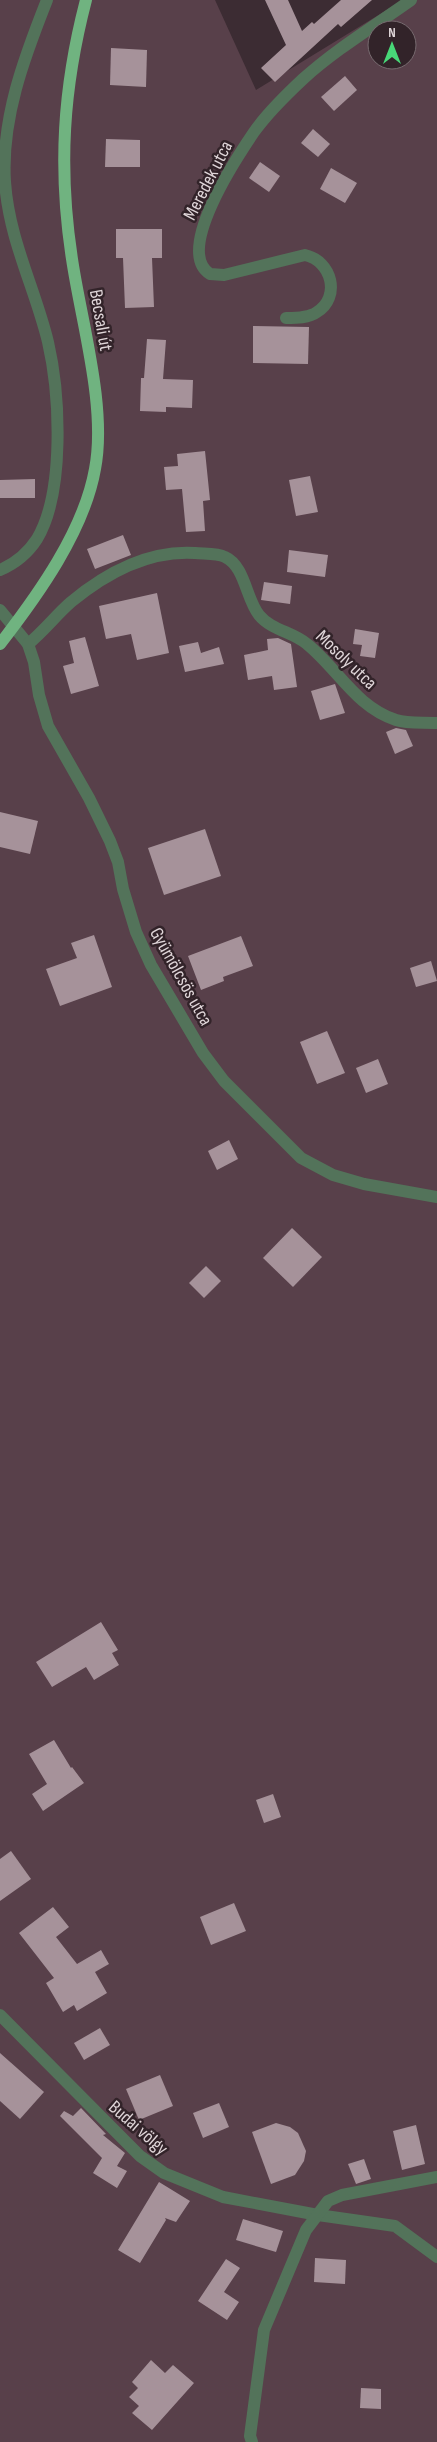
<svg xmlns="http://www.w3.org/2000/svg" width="437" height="2442" viewBox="0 0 437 2442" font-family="'Sofia Sans Condensed',sans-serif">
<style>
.green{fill:#58404a;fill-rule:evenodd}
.building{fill:#a6929a}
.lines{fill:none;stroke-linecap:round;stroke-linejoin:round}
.minor{stroke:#53735a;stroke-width:12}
.major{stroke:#70b380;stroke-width:12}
.labels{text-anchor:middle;stroke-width:5;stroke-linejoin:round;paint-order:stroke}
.street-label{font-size:19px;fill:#dfd5d8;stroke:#322329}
</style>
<rect width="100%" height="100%" fill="#3c2c33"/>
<!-- green -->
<path class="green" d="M0,0H215L256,90L403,0H437V2442H0ZM377,30H407V60H377Z"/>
<!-- building -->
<g class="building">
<path d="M265,0H288L302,31L312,22L314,24L341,0H372L341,27L338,24L275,82L261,68L286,45Z"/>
<path d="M111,48L147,50L146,87L110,85Z"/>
<path d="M345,76L357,90L334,111L321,97Z"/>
<path d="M313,129L330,144L318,157L301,143Z"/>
<path d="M106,139L140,140V167H105Z"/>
<path d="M260,162L280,176L269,192L249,178Z"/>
<path d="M331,168L357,183L345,203L320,189Z"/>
<path d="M116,229H162V258H152L154,307L125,308L123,258H116Z"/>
<path d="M253,326L309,327L308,364L253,363Z"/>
<path d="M147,339L166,340L163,379L193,380L192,408L166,407V412L140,411L141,378H144Z"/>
<path d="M205,451L210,500L203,501L205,531L186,532L182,489L166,490L164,467L178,466L177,454Z"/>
<path d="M310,476L318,512L296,516L289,480Z"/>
<path d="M35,479V498H0V480Z"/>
<path d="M123,535L131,555L95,569L87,549Z"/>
<path d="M289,550L328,555L325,577L287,572Z"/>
<path d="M264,582L292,586L290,604L261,600Z"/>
<path d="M157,593L169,653L137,660L131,634L106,639L99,606Z"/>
<path d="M355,629L379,633L375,658L360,656L362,645L353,644Z"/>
<path d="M85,637L99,686L71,694L63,666L74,663L69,641Z"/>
<path d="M278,638L291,644L297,687L274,690L272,676L248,680L244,655L268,650L267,639Z"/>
<path d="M198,642L201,653L219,647L224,664L185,672L179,646Z"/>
<path d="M335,684L345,713L320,720L311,691Z"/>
<path d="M396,728L406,730L413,746L395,754L386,732Z"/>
<path d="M0,812L38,821L30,854L0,847Z"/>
<path d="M205,829L221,876L164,895L148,848Z"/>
<path d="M94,935L112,987L60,1006L46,969L77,958L71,943Z"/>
<path d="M241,936L253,966L223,977L224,981L201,990L188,956Z"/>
<path d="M431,961L437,981L416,987L410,968Z"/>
<path d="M327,1031L345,1073L317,1084L300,1042Z"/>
<path d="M378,1059L388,1084L366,1093L356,1068Z"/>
<path d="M229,1140L238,1159L217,1170L208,1151Z"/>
<path d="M292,1228L322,1257L293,1287L263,1258Z"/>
<path d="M206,1266L221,1281L204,1298L189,1283Z"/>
<path d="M101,1622L118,1650L112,1653L119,1665L94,1680L86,1667L52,1687L36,1662Z"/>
<path d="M54,1740L71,1768L72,1767L84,1783L43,1811L32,1794L47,1784L29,1754Z"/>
<path d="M273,1794L281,1817L264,1823L256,1800Z"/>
<path d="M11,1851L31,1879L0,1901V1859Z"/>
<path d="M234,1903L246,1931L211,1945L200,1917Z"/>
<path d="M53,1907L69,1927L56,1937L77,1964L101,1950L109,1964L95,1972L107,1993L77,2011L74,2005L63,2012L46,1983L54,1978L19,1933Z"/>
<path d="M100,2028L110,2045L84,2060L74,2043Z"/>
<path d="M0,2053L44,2092L20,2119L0,2101Z"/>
<path d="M160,2075L173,2106L139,2120L126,2089Z"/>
<path d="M219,2103L229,2127L203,2138L193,2113Z"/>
<path d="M81,2108L106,2134L103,2135L125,2153L117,2166L127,2171L117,2188L93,2173L102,2158L60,2116L64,2111L73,2116Z"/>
<path d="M276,2123L290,2127L298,2133L306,2151L304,2161L295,2175L271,2184L252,2132Z"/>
<path d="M416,2125L425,2164L402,2170L393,2131Z"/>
<path d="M364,2159L371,2179L356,2184L348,2164Z"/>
<path d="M159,2182L190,2201L176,2222L165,2218L166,2220L140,2263L118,2250Z"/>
<path d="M243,2219L283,2231L276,2252L236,2240Z"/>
<path d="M315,2258L346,2260L345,2284L314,2282Z"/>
<path d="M226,2259L240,2268L224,2292L239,2302L227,2320L198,2301Z"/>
<path d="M151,2360L165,2373L173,2365L194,2383L152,2430L132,2413L139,2406L129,2397L138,2388L132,2382Z"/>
<path d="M361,2388L381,2389V2409L360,2408Z"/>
</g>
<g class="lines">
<!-- minor -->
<g class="minor">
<path d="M286,318C296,318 309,318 317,312C341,297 332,261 305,255L224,275L210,274C174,251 237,157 254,132C266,115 288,93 303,79C336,49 376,25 411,0"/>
<path d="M0,570C14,564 28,553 37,539C65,492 60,394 48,342C35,288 9,240 5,182C1,119 24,58 47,0"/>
<path d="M0,610L28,644L34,662L39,695L48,726L89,798L110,841L118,862L123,889L136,932L151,965L203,1053L224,1081L301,1158L333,1175L364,1184L437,1197"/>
<path d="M28,644C44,631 56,615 71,602C106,573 149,550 195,553C204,554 217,553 225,557C245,566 246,599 259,615C271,630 293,632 307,644C338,669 356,707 396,720C408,724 424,722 437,723"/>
<path d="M0,2015L140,2156L164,2173L223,2197L318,2215L395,2226L437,2257"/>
<path d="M252,2442L250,2436L264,2330L306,2230L328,2201L342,2195L437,2177"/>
</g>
<!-- major -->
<path class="major" d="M0,644C38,595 84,531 95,469C107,407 81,321 72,259C58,168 63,88 86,0"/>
</g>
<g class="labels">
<!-- street labels -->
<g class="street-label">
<text transform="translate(207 180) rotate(-63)" y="7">Meredek utca</text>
<text transform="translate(102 320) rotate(80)" y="7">Becsali út</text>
<text transform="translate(347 659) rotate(44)" y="7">Mosoly utca</text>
<text transform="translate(182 976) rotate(61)" y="7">Gyümölcsös utca</text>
<text transform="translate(139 2127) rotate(41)" y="7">Budai völgy</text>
</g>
</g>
<!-- north arrow -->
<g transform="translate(392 45)"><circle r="24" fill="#322329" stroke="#776a6f"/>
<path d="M0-4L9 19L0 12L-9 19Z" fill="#48d778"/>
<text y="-8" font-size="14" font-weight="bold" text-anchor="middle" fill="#dfd5d8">N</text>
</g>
</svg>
